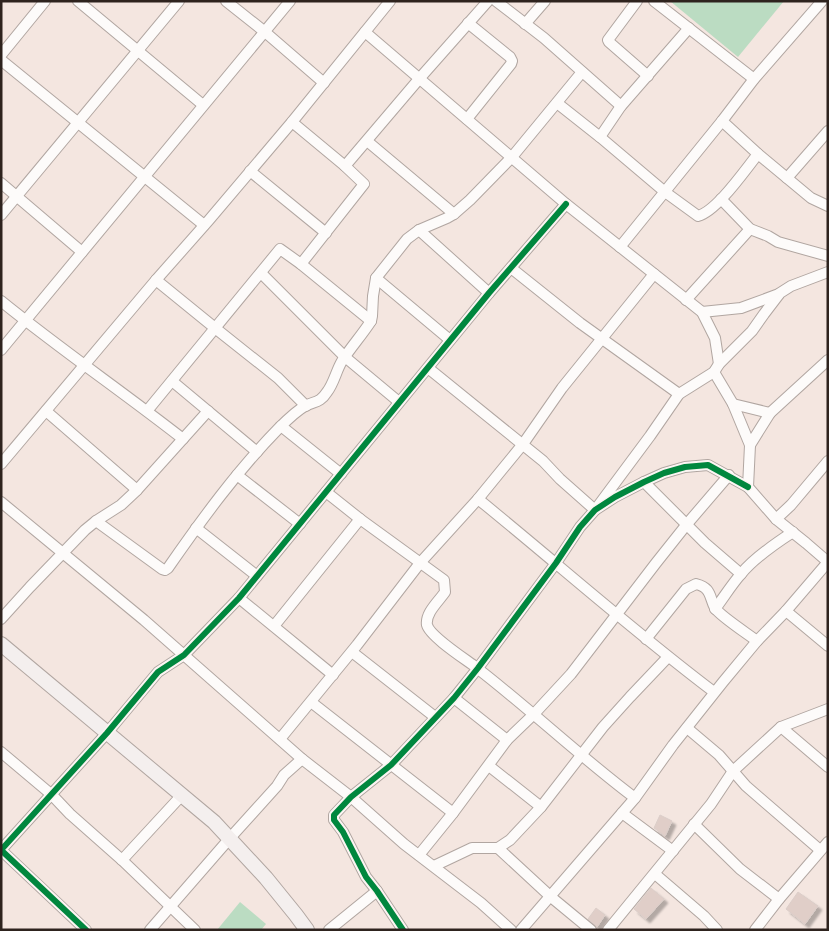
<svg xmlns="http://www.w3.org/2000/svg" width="829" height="931" viewBox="0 0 829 931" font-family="Jost,sans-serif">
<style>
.green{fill:#bbdcc2}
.building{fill:#e0cec8;stroke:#dbcec9;filter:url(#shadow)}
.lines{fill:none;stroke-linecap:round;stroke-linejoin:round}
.street-casing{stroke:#b1a6a1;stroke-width:12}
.secondary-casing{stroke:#b1a6a1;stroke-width:16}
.street{stroke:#fdfbfa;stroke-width:10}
.secondary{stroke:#f4efee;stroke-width:14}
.cycleway-casing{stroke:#fbf4f1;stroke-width:9}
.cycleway{stroke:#00873e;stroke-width:6}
</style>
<defs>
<filter id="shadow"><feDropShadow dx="4" dy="4" stdDeviation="1" flood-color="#0004"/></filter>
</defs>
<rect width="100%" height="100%" fill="#f4e6e0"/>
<!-- green -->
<g class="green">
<path d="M670,1H784L738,57Z"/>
<path d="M240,902L266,924L261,930H217Z"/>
</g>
<!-- building -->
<g class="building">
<path d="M660,815L672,821L665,836L654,828Z"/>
<path d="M651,888L664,899L646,919L634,909Z"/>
<path d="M798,892L818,906L805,924L786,909Z"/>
<path d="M596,908L605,915L597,927L588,919Z"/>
</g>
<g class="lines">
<defs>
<g id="street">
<path d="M78,1L203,105"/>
<path d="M226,1L265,32L324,83"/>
<path d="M496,1L544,38L621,106"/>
<path d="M637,1L608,40L609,42L648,76"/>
<path d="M654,1L754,79"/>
<path d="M525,24L545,1"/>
<path d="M365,32L566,204L702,312L715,338L719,364"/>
<path d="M1,55L45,1"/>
<path d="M1,60L204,225"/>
<path d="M557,103L600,137L665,192L698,216C717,211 745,170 758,154"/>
<path d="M467,119L511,64L512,61L510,57L468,23"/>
<path d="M722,121L758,154L811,198L828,206"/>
<path d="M292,122L345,166L364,184L301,264"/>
<path d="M600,137L621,106L689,28"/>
<path d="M367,141L454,214"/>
<path d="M345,166L419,79L488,1"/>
<path d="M250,171L326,233"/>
<path d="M787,178L828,131"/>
<path d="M1,183L82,252"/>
<path d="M721,199L750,229L768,236L778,242L828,256"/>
<path d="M1,215L179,1"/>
<path d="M419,230L489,293"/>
<path d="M620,247L722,121L754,79L822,1"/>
<path d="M511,268L580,323L679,394"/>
<path d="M261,273L345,357L399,402"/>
<path d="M376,278L450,340"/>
<path d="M156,280L215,328L278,378L306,406"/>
<path d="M686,300L750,229"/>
<path d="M1,301C60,349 123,392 183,439"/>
<path d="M702,312L741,308L779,294"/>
<path d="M1,350L290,1"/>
<path d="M428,368L543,461L560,479L595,510L650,436L679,394L714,372L719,364L752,331L764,314L780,293L791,286L828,272"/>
<path d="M714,372L733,404L750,445L748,487L776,519L806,543L828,562"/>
<path d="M172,381L257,452"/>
<path d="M733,404L770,413"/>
<path d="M46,411L137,490"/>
<path d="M147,411L280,249L301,264L371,321"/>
<path d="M281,426L341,474"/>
<path d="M750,445L770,413L828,360"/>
<path d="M1,464L156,280L209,220L292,122L390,1"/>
<path d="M237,475L300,524"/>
<path d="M644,482L705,543L741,574"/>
<path d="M326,492L360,519L444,580L445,592C439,601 425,613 427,625C430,636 462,657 473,665C528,707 579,756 635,798"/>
<path d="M478,499C557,563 633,631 714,692"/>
<path d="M1,502L144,620L302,759L351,797L404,844L481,903L511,930"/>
<path d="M776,519L791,505L828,461"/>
<path d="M96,521L162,569L165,570L168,568C202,519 237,471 279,428C285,422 298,410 305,406C315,401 320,403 327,392C334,383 336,371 342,361C351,347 362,335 371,321L372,316L373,296L376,278L407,239L419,230L447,218L454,214L470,200L512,157L582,72"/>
<path d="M196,528L257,576"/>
<path d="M239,598L333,675"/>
<path d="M715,609C724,597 732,584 741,574C754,558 776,543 793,532"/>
<path d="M786,611L828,646"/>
<path d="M1,619L30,587L85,530L96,521L121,505L137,490L208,411"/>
<path d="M274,626L360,519"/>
<path d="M646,639L686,589L696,584C712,588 709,597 715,608C720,616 748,634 757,641"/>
<path d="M352,652L435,717"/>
<path d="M454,698L507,740"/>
<path d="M311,702L453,813"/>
<path d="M781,727L828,767"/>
<path d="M687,728L719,755L746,786L820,850"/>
<path d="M280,739L357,645L420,563L478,499L523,444L562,388L654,274"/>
<path d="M1,752L52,795L70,814L122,860L195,930"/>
<path d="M489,766L541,807"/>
<path d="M622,813L673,851"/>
<path d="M694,824L740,869L779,899"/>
<path d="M498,848L551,897L591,930"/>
<path d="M419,855L453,813L507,740L534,714L571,674L656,563L687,524L729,475"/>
<path d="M122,860L182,795"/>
<path d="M434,866L472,848H498L510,840L541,807L603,727L630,697L668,657"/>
<path d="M655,874L704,916L717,930"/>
<path d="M86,930L1,850L107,733L158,672L184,655L239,598L489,293L566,204"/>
<path d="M150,930L230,838L277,786L284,775L302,759"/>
<path d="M329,930L377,891"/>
<path d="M403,930L377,891L366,877L343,832L334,820V815L351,797L391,765L454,698L478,668L556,563L580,527L595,510L615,497L644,482L664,473L685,467L708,465L748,487"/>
<path d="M521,930L635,798L673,745L723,682L757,641L786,611L828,562"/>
<path d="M608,930L711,804L733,771L781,727L828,709"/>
<path d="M755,930L779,899L828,842"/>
</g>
<path id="secondary" d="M1,644L214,822L266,878L296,915L307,930"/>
</defs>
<!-- street casing -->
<use href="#street" class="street-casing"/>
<!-- secondary casing -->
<use href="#secondary" class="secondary-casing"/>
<!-- street -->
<use href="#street" class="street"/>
<!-- secondary -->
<use href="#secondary" class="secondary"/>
<defs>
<g id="cycleway">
<path d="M86,930L1,850L107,733L158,672L184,655L239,598L489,293L566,204"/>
<path d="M403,930L377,891L366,877L343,832L334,820V815L351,797L391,765L454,698L478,668L556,563L580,527L595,510L615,497L644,482L664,473L685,467L708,465L748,487"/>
</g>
</defs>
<!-- cycleway casing -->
<use href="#cycleway" class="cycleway-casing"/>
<!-- cycleway -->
<use href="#cycleway" class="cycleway"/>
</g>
<!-- border -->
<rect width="829" height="931" fill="none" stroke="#2e231e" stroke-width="5"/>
</svg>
